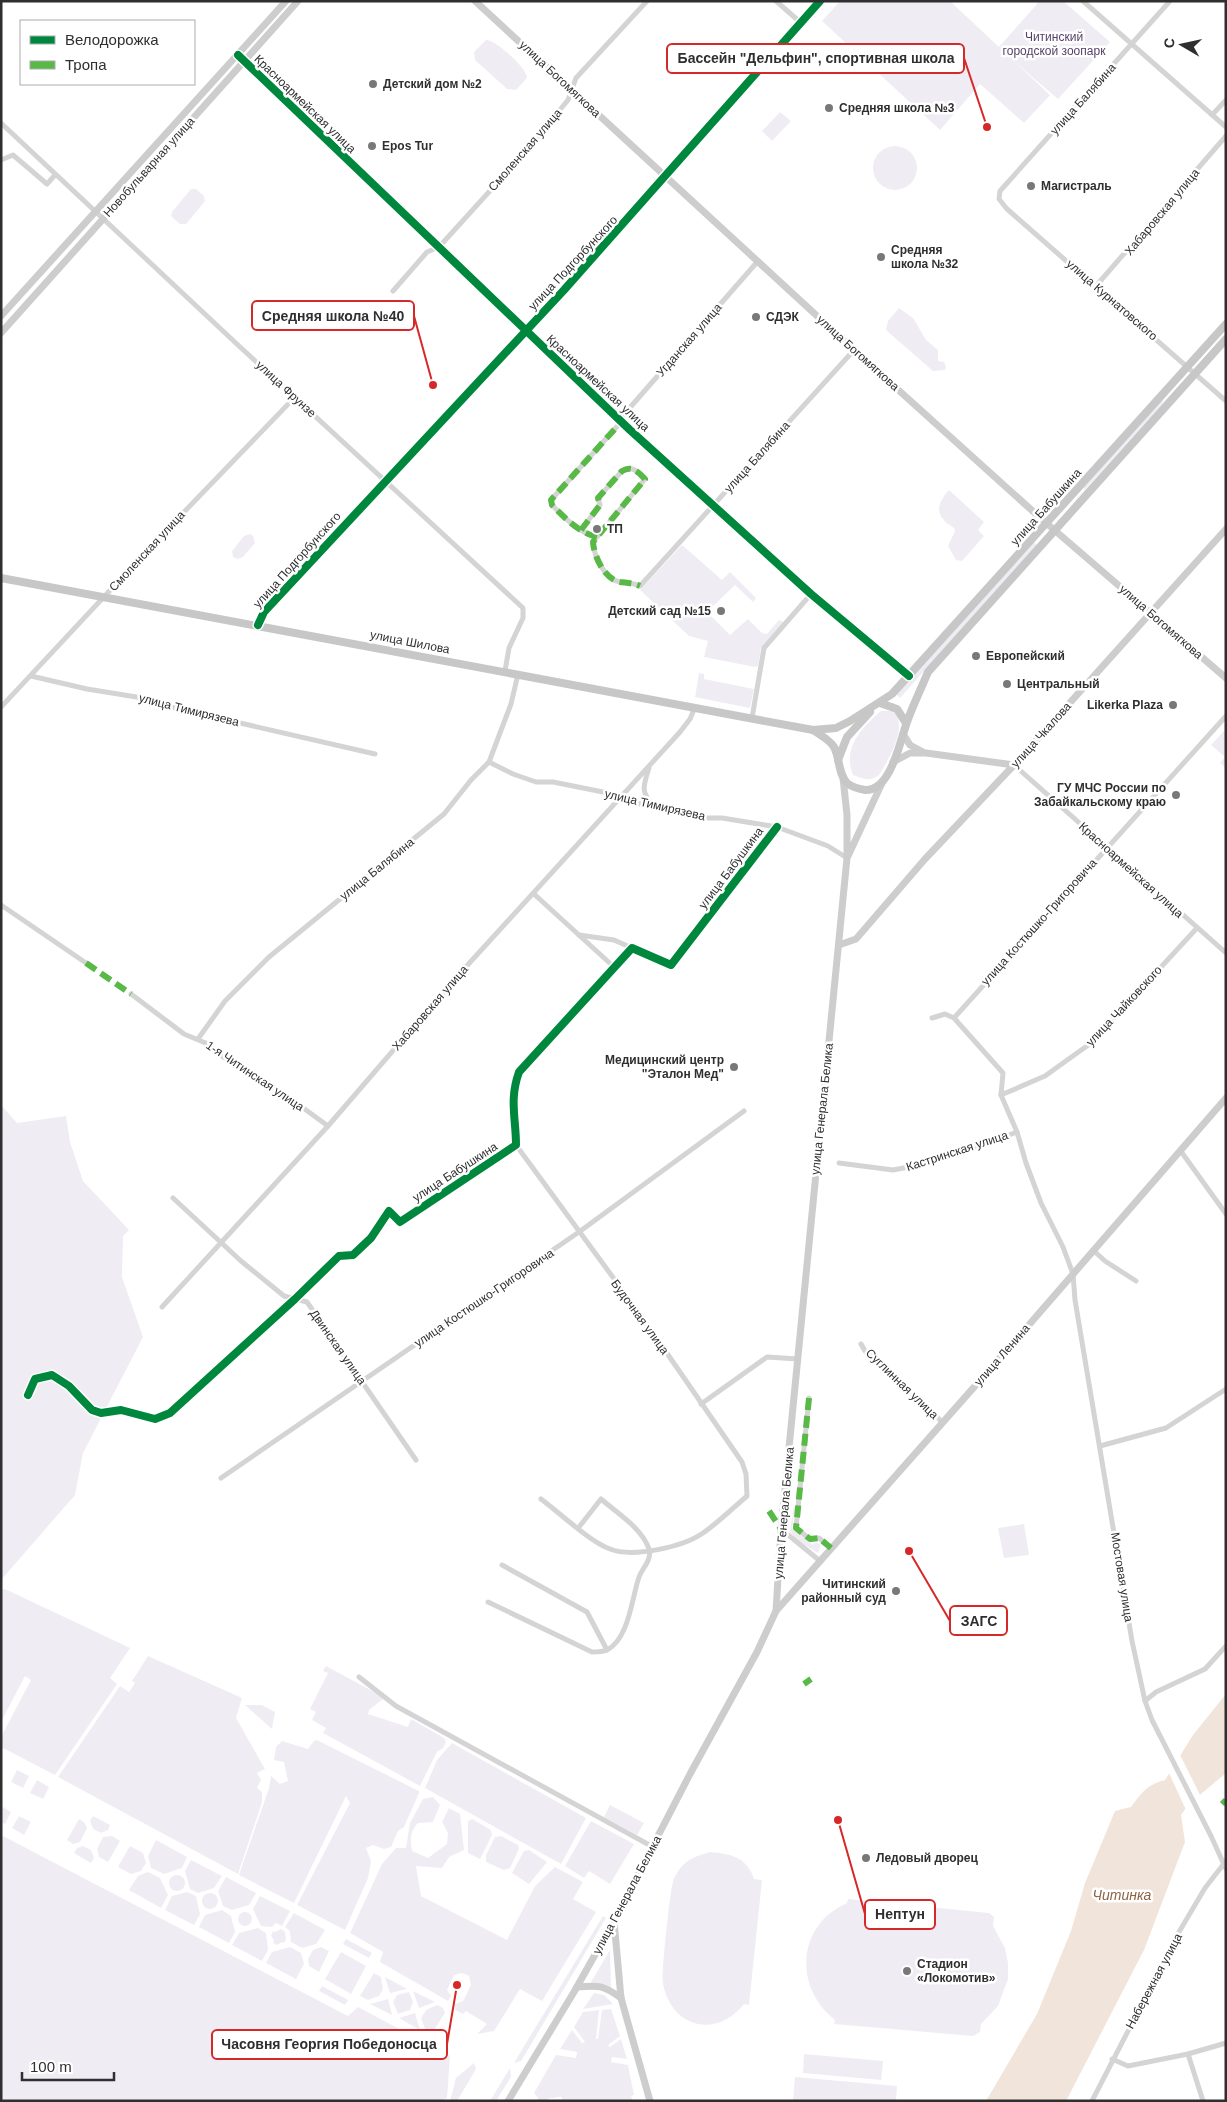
<svg xmlns="http://www.w3.org/2000/svg" width="1227" height="2102" viewBox="0 0 1227 2102" font-family="Arial,sans-serif">
<style>
.green{fill:#f0ecf4}
.water{fill:#f0e4db}
.pier{fill:#fff}
.lines{fill:none;stroke-linecap:round;stroke-linejoin:round}
.minor{stroke:#d4d4d4;stroke-width:5}
.secondary{stroke:#cdcdcd;stroke-width:7}
.primary{stroke:#c7c7c7;stroke-width:8}
.quiet{stroke:#58b947;stroke-width:6;stroke-dasharray:12 6;stroke-linecap:butt}
.cycleway-casing{stroke:#fff;stroke-width:11}
.cycleway{stroke:#00873e;stroke-width:8}
.poi-dot{fill:#787878;stroke:#fff;stroke-width:2}
.labels{text-anchor:middle;stroke-width:5;stroke-linejoin:round;paint-order:stroke}
.park-label{font-size:12px;fill:#563f68;stroke:#fff}
.street-label{font-size:12px;fill:#2f2f2f;stroke:#fff}
.poi-label{font-size:12px;font-weight:bold;fill:#2f2f2f;stroke:#fff;text-anchor:start}
.water-label{font-size:14px;font-style:italic;fill:#8c6242;stroke:#fff}
.leader{fill:none;stroke:#d62828;stroke-width:2}
.callout-dot{fill:#d62828;stroke:#fff;stroke-width:2}
.callout{fill:#fff;stroke:#d62828;stroke-width:2}
.callout-label{font-size:14px;text-anchor:middle;font-weight:bold;fill:#2f2f2f}
</style>
<rect width="100%" height="100%" fill="#fff"/>
<!-- green -->
<g class="green">
<path d="M840,1H950L999,47L1037,4V1H1063L1110,42L1058,99L1016,63L1050,95L1024,123L980,84L940,130L822,21Z"/>
<path d="M486,40C495,39 528,69 527,78L516,90L507,89L475,60L474,52Z"/>
<path d="M780,112L791,121L772,141L762,131Z"/>
<circle cx="895" cy="168" r="22"/>
<path d="M191,189H196L204,196L205,201L186,224H180L171,216L172,212Z"/>
<path d="M899,308L913,318L926,340L938,350V361L944,362L946,366L945,370L933,371L886,330L888,321Z"/>
<path d="M1178,381L1164,399L1162,404L1063,514L1084,490V487Z"/>
<path d="M949,490L984,522L978,530L984,536L962,561L956,560L948,546L955,531L954,528C951,525 946,524 944,520C934,510 941,499 949,490Z"/>
<path d="M250,534L253,536L255,543L243,557L237,559L233,557L232,551L244,536Z"/>
<path d="M1034,542L1037,545L900,698L896,694Z"/>
<path d="M682,545L722,580L730,572L756,598L753,602L735,585L707,612L730,635L748,619L762,633L767,634L779,620L784,622L761,648L758,666L755,667L704,657L708,641L689,636L640,590Z"/>
<path d="M699,673L704,674V679L754,689L750,708L695,697Z"/>
<path d="M881,711H893C909,726 889,759 879,775C870,782 863,779 853,775C842,749 861,728 881,711Z"/>
<path d="M1226,729V768L1220,763L1225,757L1211,745Z"/>
<path d="M1,1105L17,1123L66,1116L70,1142L83,1181L129,1230L123,1236L122,1277L143,1337L83,1453L75,1495L1,1580Z"/>
<path d="M793,1509H795L792,1528L813,1545L816,1542L821,1545L818,1553L800,1542L790,1532Z"/>
<path d="M1024,1524L1029,1555L1004,1558L998,1528Z"/>
<path d="M5,1589L130,1648L110,1678L117,1684L55,1775L1,1747V1737L31,1680L25,1676L1,1722V1590Z"/>
<path d="M148,1656L242,1698L236,1718L265,1769L257,1773L261,1780L257,1788L262,1792V1802L238,1874L58,1777L120,1686L129,1692L135,1683L132,1681Z"/>
<path d="M326,1666L376,1693L383,1699L369,1710L368,1714L408,1727L411,1719L444,1738L446,1742L443,1748L437,1752L420,1786L323,1733L326,1728L312,1720L316,1712L310,1709L328,1673L323,1671Z"/>
<path d="M245,1705H262L275,1712L272,1729Z"/>
<path d="M317,1740L419,1791V1793L404,1827L398,1831L391,1847L384,1849L373,1845L366,1848L371,1861L368,1878L345,1930L297,1905L350,1803L346,1796L294,1903L239,1875L269,1788L271,1776L280,1784L288,1781L284,1762L274,1760L276,1747L282,1741L308,1749L314,1741Z"/>
<path d="M452,1743L586,1818L561,1864L425,1788L437,1760Z"/>
<path d="M17,1770L29,1776L23,1788L11,1782Z"/>
<path d="M37,1780L49,1787L43,1799L30,1793Z"/>
<path d="M433,1797L440,1805L433,1822L418,1823C410,1831 410,1840 412,1851L428,1858L447,1844L448,1833L442,1822L449,1808L460,1814L464,1850L449,1857L442,1868L416,1866L421,1896L507,1940L535,1886L555,1867L583,1882L573,1899L596,1912L542,2001L520,1989L494,2031L477,2034L487,2024L466,2011L463,2014L455,2010V2004L463,2001L471,1985L469,1976L462,1973L454,1975L447,1990L451,1996L448,2001L380,1962L383,1952L350,1933L382,1864L396,1848H406L410,1823L423,1799Z"/>
<path d="M610,1805L644,1823L637,1835L604,1817Z"/>
<path d="M1,1806L11,1812L5,1824L1,1822Z"/>
<path d="M19,1816L31,1822L24,1835L12,1828Z"/>
<path d="M93,1816L110,1825L108,1830L101,1833L93,1829L90,1821Z"/>
<path d="M79,1819L84,1822L87,1828L80,1842L73,1844L67,1840Z"/>
<path d="M472,1819L491,1830L492,1835L480,1859L468,1853V1821Z"/>
<path d="M591,1821L634,1844L610,1884L589,1871L584,1878L565,1866Z"/>
<path d="M1,1835L348,2016L358,2007L450,2056L447,2098L440,2101H1Z"/>
<path d="M112,1836L120,1841L108,1862L99,1857L97,1849L103,1837Z"/>
<path d="M501,1836L518,1845L519,1849L510,1868L504,1870L486,1862V1855L495,1837Z"/>
<path d="M156,1840L187,1857L182,1868L164,1874L151,1868L148,1856Z"/>
<path d="M83,1846L91,1850L94,1858L91,1863L74,1853L77,1848Z"/>
<path d="M130,1846L143,1853L146,1863L141,1871L131,1874L118,1867Z"/>
<path d="M529,1850L547,1862L529,1884L512,1873L524,1851Z"/>
<path d="M710,1852C731,1854 747,1857 754,1879L762,1880L749,2005L744,2004C716,2039 672,2028 663,1984C661,1976 670,1890 673,1882C674,1877 679,1869 683,1865C690,1858 700,1855 710,1852Z"/>
<path d="M191,1860L222,1876L214,1888L198,1893L190,1889L185,1871Z"/>
<path d="M148,1872L160,1878L168,1895L161,1908L129,1890L138,1876Z"/>
<circle cx="177" cy="1883" r="8"/>
<path d="M226,1877L256,1893L249,1905L232,1910L223,1906L218,1891Z"/>
<path d="M187,1892L196,1896L200,1914L194,1925L165,1910L172,1896Z"/>
<circle cx="210" cy="1901" r="8"/>
<path d="M260,1896L290,1911L282,1926L276,1923L272,1927L261,1926L253,1909Z"/>
<path d="M848,1899L989,1913L994,1917L993,1926L1005,1948L1008,1963V1979L998,2006L981,2024L980,2032L973,2036L834,2024L835,2020C793,1987 797,1925 847,1903Z"/>
<path d="M222,1910L231,1916L235,1932L229,1943L199,1927L205,1915Z"/>
<circle cx="245" cy="1919" r="7"/>
<path d="M294,1913L325,1930L316,1944L302,1948L291,1942L290,1931L285,1927Z"/>
<path d="M603,1916L606,1918L521,2061L514,2063Z"/>
<path d="M258,1928L266,1933L268,1950L262,1961L232,1945L239,1933Z"/>
<path d="M281,1929L285,1932L286,1939L284,1943L282,1942L277,1945L273,1943L274,1940L271,1936L273,1931L275,1932Z"/>
<path d="M346,1939L372,1953L369,1958L343,1944Z"/>
<path d="M290,1947L301,1953L304,1964L296,1979L266,1963L272,1952Z"/>
<path d="M321,1947L329,1951L319,1972L309,1966L308,1959L313,1950Z"/>
<path d="M610,1950L611,1990L591,1982Z"/>
<path d="M341,1952L366,1966L351,1994L325,1979Z"/>
<path d="M374,1973L381,1977L383,1989L379,1996L368,2000L360,1996Z"/>
<path d="M385,1977L407,1989L390,1993Z"/>
<path d="M322,1986L348,2000L345,2005L319,1991Z"/>
<path d="M413,1991L435,2002L419,2008Z"/>
<path d="M409,1992L413,2002L410,2010L398,2014L393,2002L397,1995Z"/>
<path d="M594,1993L604,1995L613,2004L583,2009Z"/>
<path d="M388,1999L392,2015L370,2004Z"/>
<path d="M437,2005L443,2008L445,2013L432,2033C424,2032 424,2025 421,2018L426,2010Z"/>
<path d="M611,2009L620,2036L608,2045L610,2047L621,2039L627,2059L612,2057L611,2062L628,2065L634,2095L631,2096L633,2101H562V2097H557L556,2098H549L547,2101H537L538,2098L534,2093L556,2055L576,2058L577,2052L560,2049L572,2030L582,2043L585,2042L574,2027L583,2012L599,2010L596,2039H598L602,2010Z"/>
<path d="M415,2013L420,2030L399,2018Z"/>
<path d="M804,2054L883,2061L881,2080L803,2073Z"/>
<path d="M474,2063L476,2069L457,2101H450L456,2078Z"/>
<path d="M510,2068L511,2077L496,2101H490Z"/>
<path d="M795,2077L897,2086L896,2101H793Z"/>
</g>
<!-- water -->
<path class="water" d="M1226,1694V1773L1189,1804L1181,1815L1185,1842L1144,1950L1066,2101H986L1037,2014L1071,1931L1085,1883L1115,1811L1131,1807C1141,1793 1148,1784 1165,1780L1193,1735Z"/>
<!-- pier -->
<path class="pier" d="M1179,1753L1201,1797L1187,1812L1168,1771Z"/>
<g class="lines">
<!-- minor -->
<g class="minor">
<path d="M776,1L800,22"/>
<path d="M1083,1L1226,127"/>
<path d="M1170,1L1000,191L999,199L1007,209L1226,401"/>
<path d="M238,55L630,430L811,594L909,676"/>
<path d="M1212,115L1226,100"/>
<path d="M1,123L239,346L523,608V618L509,648L505,671"/>
<path d="M1,160L13,155L47,184L55,175"/>
<path d="M1096,286L1226,136"/>
<path d="M393,291L427,252L439,247L526,151L568,100L576,78L647,1"/>
<path d="M620,419L758,261"/>
<path d="M581,530L600,505L598,498L622,471C632,465 638,472 645,479L593,542C594,556 604,579 620,582C627,583 633,583 640,586L854,350"/>
<path d="M597,537C579,533 565,518 552,505L551,500L622,421"/>
<path d="M258,625L264,612L564,290L820,1"/>
<path d="M31,676L87,689L149,699L153,703L375,754"/>
<path d="M1,707L157,540L295,397"/>
<path d="M752,718L764,648L811,594"/>
<path d="M489,762L513,774L536,782H553L623,796L636,803L702,818H722L777,827L828,846L847,858"/>
<path d="M1014,765L1226,953"/>
<path d="M649,768C643,787 640,792 655,807"/>
<path d="M534,894L614,967"/>
<path d="M1,905L86,963"/>
<path d="M579,935L614,940L632,948"/>
<path d="M131,994L184,1034L208,1044L218,1054L266,1081L328,1126"/>
<path d="M932,1018L945,1014L954,1018L1003,1073L1001,1095"/>
<path d="M954,1018L1226,716"/>
<path d="M198,1039L225,1001L269,957L444,814L471,780L489,762L511,704L518,674"/>
<path d="M1017,1132L1026,1163L1041,1203L1063,1247L1073,1274L1075,1300L1132,1641L1145,1701L1152,1720L1211,1836L1226,1869"/>
<path d="M516,1145L642,1317L742,1462L746,1474L747,1496C733,1508 719,1522 703,1533C683,1547 633,1558 610,1549C589,1541 561,1514 541,1499"/>
<path d="M1180,1150L1226,1214"/>
<path d="M839,1163L893,1170L914,1166L974,1148L1017,1132L1001,1095L1045,1076L1091,1043L1197,928"/>
<path d="M173,1198L241,1261L284,1296L307,1302L416,1460"/>
<path d="M1094,1251L1105,1261L1136,1281"/>
<path d="M162,1307L328,1126L453,981L680,732L690,719L695,707"/>
<path d="M861,1344L865,1351L917,1397L943,1423"/>
<path d="M28,1395L35,1379L52,1375L69,1386L92,1410L101,1413L121,1410L155,1419L170,1413L295,1299L339,1256L353,1255L371,1238L389,1211L400,1222L516,1145C516,1118 509,1100 519,1072L632,948L671,965L777,827"/>
<path d="M809,1398L796,1528L810,1539L819,1538L831,1548"/>
<path d="M701,1404L767,1357L798,1359"/>
<path d="M1100,1446L1166,1428L1226,1389"/>
<path d="M221,1478L579,1232L744,1111"/>
<path d="M781,1529L820,1561"/>
<path d="M502,1565L587,1612L607,1650"/>
<path d="M488,1602L592,1652C596,1652 603,1652 607,1650C629,1639 632,1597 639,1577C643,1567 652,1560 649,1549C642,1528 617,1513 601,1499L579,1527"/>
<path d="M359,1677L396,1706L653,1847"/>
<path d="M1145,1701L1156,1692L1205,1669L1226,1646"/>
<path d="M1188,2054L1203,2101"/>
<path d="M1112,2059L1128,2066L1188,2054L1226,2043"/>
<path d="M1092,2101L1179,1932L1205,1888L1226,1861"/>
</g>
<!-- secondary -->
<g class="secondary">
<path d="M475,1L854,350L1037,515L1226,678"/>
<path d="M1,316L286,1"/>
<path d="M1,333L298,1"/>
<path d="M903,734L910,745L923,752"/>
<path d="M893,762L910,753H926L1014,765"/>
<path d="M848,856L882,783"/>
<path d="M839,945L856,939L925,859L1014,765L1226,529"/>
<path d="M776,1611L1021,1334L1226,1098"/>
<path d="M614,1921L621,1998L650,2101"/>
<path d="M577,1987C599,1985 603,1985 621,1998"/>
<path d="M508,2101L574,1992L614,1921L690,1774L757,1652L776,1611L781,1529L847,858V815L843,778"/>
</g>
<!-- primary -->
<g class="primary">
<path d="M1,578L813,730L836,728L850,721L892,694L1226,324"/>
<path d="M880,703L897,709L906,723"/>
<path d="M813,730C820,735 830,740 834,747C840,758 838,774 847,783C852,787 859,789 865,790C891,791 900,741 907,722C913,705 921,689 928,672L1226,339"/>
<path d="M838,760L847,737L870,712"/>
</g>
<!-- quiet -->
<g class="quiet">
<path d="M581,530L600,505L598,498L622,471C632,465 638,472 645,479L593,542C594,556 604,579 620,582C627,583 633,583 640,586"/>
<path d="M597,537C579,533 565,518 552,505L551,500L622,421"/>
<path d="M86,963L131,994"/>
<path d="M809,1398L796,1528L810,1539L819,1538L831,1548"/>
<path d="M769,1511L781,1529"/>
<path d="M804,1684L811,1679"/>
<path d="M1222,1804L1226,1800"/>
</g>
<defs>
<g id="cycleway">
<path d="M238,55L630,430L811,594L909,676"/>
<path d="M258,625L264,612L564,290L820,1"/>
<path d="M28,1395L35,1379L52,1375L69,1386L92,1410L101,1413L121,1410L155,1419L170,1413L295,1299L339,1256L353,1255L371,1238L389,1211L400,1222L516,1145C516,1118 509,1100 519,1072L632,948L671,965L777,827"/>
</g>
</defs>
<!-- cycleway casing -->
<use href="#cycleway" class="cycleway-casing"/>
<!-- cycleway -->
<use href="#cycleway" class="cycleway"/>
</g>
<!-- markers -->
<g class="poi-dot">
<circle cx="373" cy="84" r="5"/>
<circle cx="829" cy="108" r="5"/>
<circle cx="372" cy="146" r="5"/>
<circle cx="1031" cy="186" r="5"/>
<circle cx="881" cy="257" r="5"/>
<circle cx="756" cy="317" r="5"/>
<circle cx="597" cy="529" r="5"/>
<circle cx="721" cy="611" r="5"/>
<circle cx="976" cy="656" r="5"/>
<circle cx="1007" cy="684" r="5"/>
<circle cx="1173" cy="705" r="5"/>
<circle cx="1176" cy="795" r="5"/>
<circle cx="734" cy="1067" r="5"/>
<circle cx="896" cy="1591" r="5"/>
<circle cx="866" cy="1858" r="5"/>
<circle cx="907" cy="1971" r="5"/>
</g>
<g class="labels">
<!-- park labels -->
<g class="park-label">
<text x="1054" y="41">Читинский<tspan x="1054" dy="14">городской зоопарк</tspan></text>
</g>
<!-- street labels -->
<g class="street-label">
<text transform="translate(560 79) rotate(43)" y="4">улица Богомягкова</text>
<text transform="translate(1083 99) rotate(-48)" y="4">улица Балябина</text>
<text transform="translate(305 104) rotate(44)" y="4">Красноармейская улица</text>
<text transform="translate(525 150) rotate(-49)" y="4">Смоленская улица</text>
<text transform="translate(149 167) rotate(-48)" y="4">Новобульварная улица</text>
<text transform="translate(1162 212) rotate(-50)" y="4">Хабаровская улица</text>
<text transform="translate(573 263) rotate(-47)" y="4">улица Подгорбунского</text>
<text transform="translate(1112 300) rotate(41)" y="4">улица Курнатовского</text>
<text transform="translate(689 340) rotate(-49)" y="4">Угданская улица</text>
<text transform="translate(858 353) rotate(42)" y="4">улица Богомягкова</text>
<text transform="translate(598 383) rotate(43)" y="4">Красноармейская улица</text>
<text transform="translate(286 389) rotate(43)" y="4">улица Фрунзе</text>
<text transform="translate(757 457) rotate(-48)" y="4">улица Балябина</text>
<text transform="translate(1046 507) rotate(-48)" y="4">улица Бабушкина</text>
<text transform="translate(147 551) rotate(-47)" y="4">Смоленская улица</text>
<text transform="translate(297 560) rotate(-48)" y="4">улица Подгорбунского</text>
<text transform="translate(1161 622) rotate(41)" y="4">улица Богомягкова</text>
<text transform="translate(410 642) rotate(11)" y="4">улица Шилова</text>
<text transform="translate(189 710) rotate(14)" y="4">улица Тимирязева</text>
<text transform="translate(1041 735) rotate(-48)" y="4">улица Чкалова</text>
<text transform="translate(655 805) rotate(13)" y="4">улица Тимирязева</text>
<text transform="translate(731 868) rotate(-53)" y="4">улица Бабушкина</text>
<text transform="translate(377 869) rotate(-39)" y="4">улица Балябина</text>
<text transform="translate(1131 870) rotate(42)" y="4">Красноармейская улица</text>
<text transform="translate(1039 922) rotate(-48)" y="4">улица Костюшко-Григоровича</text>
<text transform="translate(1124 1006) rotate(-47)" y="4">улица Чайковского</text>
<text transform="translate(430 1008) rotate(-49)" y="4">Хабаровская улица</text>
<text transform="translate(255 1076) rotate(34)" y="4">1-я Читинская улица</text>
<text transform="translate(822 1109) rotate(-84)" y="4">улица Генерала Белика</text>
<text transform="translate(957 1151) rotate(-18)" y="4">Кастринская улица</text>
<text transform="translate(455 1172) rotate(-33)" y="4">улица Бабушкина</text>
<text transform="translate(484 1298) rotate(-34)" y="4">улица Костюшко-Григоровича</text>
<text transform="translate(640 1317) rotate(54)" y="4">Будочная улица</text>
<text transform="translate(338 1347) rotate(55)" y="4">Двинская улица</text>
<text transform="translate(1002 1355) rotate(-49)" y="4">улица Ленина</text>
<text transform="translate(902 1384) rotate(44)" y="4">Суглинная улица</text>
<text transform="translate(784 1513) rotate(-85)" y="4">улица Генерала Белика</text>
<text transform="translate(1122 1577) rotate(81)" y="4">Мостовая улица</text>
<text transform="translate(627 1895) rotate(-62)" y="4">улица Генерала Белика</text>
<text transform="translate(1154 1981) rotate(-62)" y="4">Набережная улица</text>
</g>
<!-- poi labels -->
<g class="poi-label">
<text x="383" y="88">Детский дом №2</text>
<text x="839" y="112">Средняя школа №3</text>
<text x="382" y="150">Epos Tur</text>
<text x="1041" y="190">Магистраль</text>
<text x="891" y="254">Средняя<tspan x="891" dy="14">школа №32</tspan></text>
<text x="766" y="321">СДЭК</text>
<text x="607" y="533">ТП</text>
<text x="711" y="615" text-anchor="end">Детский сад №15</text>
<text x="986" y="660">Европейский</text>
<text x="1017" y="688">Центральный</text>
<text x="1163" y="709" text-anchor="end">Likerka Plaza</text>
<text x="1166" y="792" text-anchor="end">ГУ МЧС России по<tspan x="1166" dy="14">Забайкальскому краю</tspan></text>
<text x="724" y="1064" text-anchor="end">Медицинский центр<tspan x="724" dy="14">"Эталон Мед"</tspan></text>
<text x="886" y="1588" text-anchor="end">Читинский<tspan x="886" dy="14">районный суд</tspan></text>
<text x="876" y="1862">Ледовый дворец</text>
<text x="917" y="1968">Стадион<tspan x="917" dy="14">«Локомотив»</tspan></text>
</g>
<!-- water labels -->
<g class="water-label">
<text x="1122" y="1900">Читинка</text>
</g>
</g>
<!-- callouts -->
<path class="leader" d="M987 127L964 58M433 385L414 316M909 1551L950 1621M838 1820L865 1914M457 1985L447 2044"/>
<g class="callout-dot">
<circle cx="987" cy="127" r="5"/>
<circle cx="433" cy="385" r="5"/>
<circle cx="909" cy="1551" r="5"/>
<circle cx="838" cy="1820" r="5"/>
<circle cx="457" cy="1985" r="5"/>
</g>
<g class="callout">
<rect x="667" y="44" width="297" height="29" rx="5"/>
<rect x="252" y="301" width="162" height="29" rx="5"/>
<rect x="950" y="1606" width="57" height="29" rx="5"/>
<rect x="865" y="1900" width="70" height="29" rx="5"/>
<rect x="212" y="2030" width="235" height="29" rx="5"/>
</g>
<g class="callout-label">
<text x="816" y="63">Бассейн "Дельфин", спортивная школа</text>
<text x="333" y="321">Средняя школа №40</text>
<text x="979" y="1626">ЗАГС</text>
<text x="900" y="1919">Нептун</text>
<text x="329" y="2049">Часовня Георгия Победоносца</text>
</g>
<!-- border -->
<rect width="1227" height="2102" fill="none" stroke="#2f2f2f" stroke-width="5"/>
<!-- legend -->
<rect x="20" y="20" width="175" height="65" fill="#ffffff" stroke="#acacac"/>
<rect x="30" y="36" width="25" height="8" fill="#00873e" stroke="#acacac"/>
<text x="65" y="45" font-size="15" fill="#2f2f2f">Велодорожка</text>
<rect x="30" y="61" width="25" height="8" fill="#58b947" stroke="#acacac"/>
<text x="65" y="70" font-size="15" fill="#2f2f2f">Тропа</text>
<!-- north arrow -->
<g transform="translate(1182 45) rotate(279)" stroke="#ffffff" stroke-width="4" paint-order="stroke">
<path d="M0-4L9 19L0 12L-9 19Z" fill="#2f2f2f"/>
<text y="-8" font-size="14" font-weight="bold" text-anchor="middle" fill="#2f2f2f">С</text>
</g>
<!-- scale -->
<path d="M22 2072v8h92v-8" fill="none" stroke="#2f2f2f" stroke-width="2.5"/>
<text x="30" y="2072" font-size="15" fill="#2f2f2f" stroke="#ffffff" stroke-width="4" paint-order="stroke">100 m</text>
</svg>
